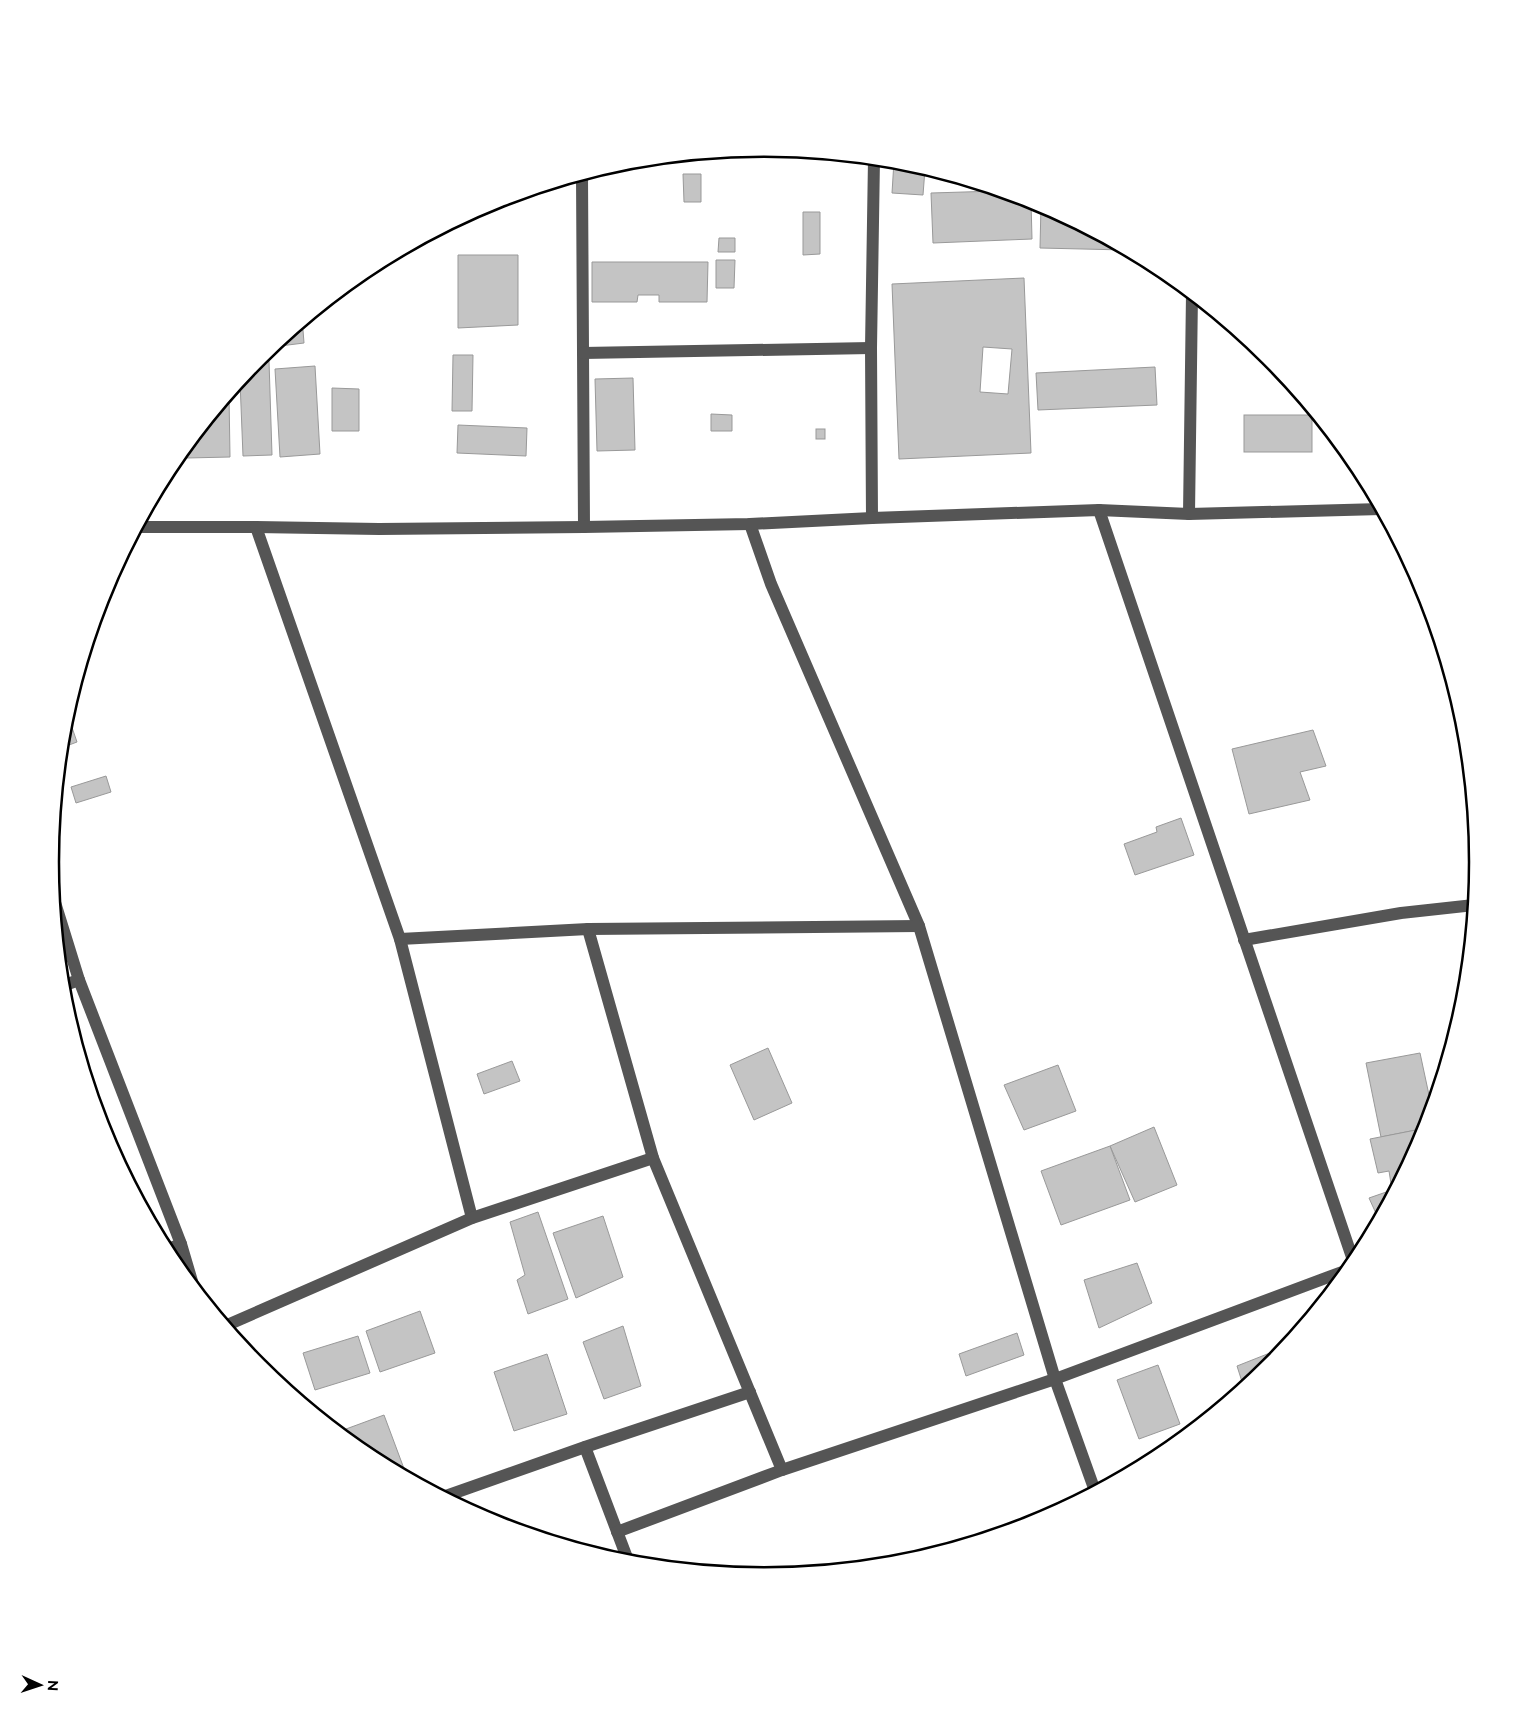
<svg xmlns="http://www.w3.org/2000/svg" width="1528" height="1725" viewBox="0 0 1528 1725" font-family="Raleway,sans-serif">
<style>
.building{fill:#c4c4c4;stroke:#999;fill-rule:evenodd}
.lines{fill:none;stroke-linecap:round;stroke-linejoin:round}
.minor{stroke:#555;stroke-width:12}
.rim{fill:none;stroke:#000;stroke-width:2.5}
</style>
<rect width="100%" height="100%" fill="#fff"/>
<!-- building -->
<g class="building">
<path d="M700,155V160H668V158Z"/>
<path d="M894,161L904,162L925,169L923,195L892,193Z"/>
<path d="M683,174H701V202H684Z"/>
<path d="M997,191L1031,201L1032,239L933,243L931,193Z"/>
<path d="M1041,205L1125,250L1040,248Z"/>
<path d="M803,212H820V254L803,255Z"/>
<path d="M719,238H735V252H718Z"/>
<path d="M458,255H518V325L458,328Z"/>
<path d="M716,260H735L734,288H716Z"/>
<path d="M592,262H708L707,302H659V295H638L637,302H592Z"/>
<path d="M1024,278L1031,453L899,459L892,284ZM983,347L1012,349L1008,394L980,392Z"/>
<path d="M303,330L304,343L272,347L290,332Z"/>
<path d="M453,355H473L472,411H452Z"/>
<path d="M269,361L272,455L243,456L240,381L256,362Z"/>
<path d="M315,366L320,454L280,457L275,369Z"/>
<path d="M1155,367L1157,405L1038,410L1036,373Z"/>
<path d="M633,378L635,450L597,451L595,379Z"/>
<path d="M332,388L359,389V431H332Z"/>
<path d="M229,395L230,457L187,458V446Z"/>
<path d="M711,414L732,415V431H711Z"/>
<rect x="1244" y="415" width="68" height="37"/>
<path d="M458,425L527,428L526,456L457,453Z"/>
<rect x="816" y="429" width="9" height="10"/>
<path d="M67,713L77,742L61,748L64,723Z"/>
<path d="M1313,730L1326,766L1300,772L1310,800L1249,814L1232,749Z"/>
<path d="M106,776L111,792L76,803L71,787Z"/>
<path d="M1181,818L1194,855L1135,875L1124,844L1157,832L1156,827Z"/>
<path d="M768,1048L792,1103L754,1120L730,1065Z"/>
<path d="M1420,1053L1432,1109L1426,1128L1381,1137L1366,1063Z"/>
<path d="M512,1061L520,1081L484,1094L477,1074Z"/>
<path d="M1058,1065L1076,1111L1024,1130L1004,1085Z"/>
<path d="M1154,1127L1177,1185L1135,1202L1110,1146Z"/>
<path d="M1426,1128L1424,1136L1379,1220L1369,1198L1392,1190L1389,1171L1378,1173L1370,1139Z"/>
<path d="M1110,1146L1130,1200L1061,1225L1041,1171Z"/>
<path d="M538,1212L568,1299L528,1314L517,1280L525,1275L510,1222Z"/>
<path d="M603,1216L623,1277L576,1298L553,1233Z"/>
<path d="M1137,1263L1152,1303L1099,1328L1084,1280Z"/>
<path d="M420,1311L435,1353L380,1372L366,1331Z"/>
<path d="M623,1326L641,1386L604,1399L583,1342Z"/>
<path d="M1017,1333L1024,1355L966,1376L959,1354Z"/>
<path d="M358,1336L370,1373L315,1390L303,1353Z"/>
<path d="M1285,1347L1269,1368L1244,1388L1237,1366Z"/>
<path d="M547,1354L567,1414L514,1431L494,1372Z"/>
<path d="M1158,1365L1180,1424L1139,1439L1117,1380Z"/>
<path d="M384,1415L406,1474L403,1475L367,1456L351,1443L346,1429Z"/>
</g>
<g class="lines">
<!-- minor -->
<g class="minor">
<path d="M582,175L584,527"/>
<path d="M583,353L871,348"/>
<path d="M1099,510L1354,1263"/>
<path d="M1189,514L1192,294"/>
<path d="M872,518L871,348L874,159"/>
<path d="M750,524L771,584L919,926L1055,1379L1095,1491"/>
<path d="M137,527H256L379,529L584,527L750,524L872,518L1099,510L1189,514L1381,509"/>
<path d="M256,527L400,939L472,1218"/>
<path d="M53,896L79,980L181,1244L194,1288"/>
<path d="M588,929L653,1158L782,1470"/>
<path d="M400,939L588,929L919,926"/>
<path d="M1244,940L1401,913L1474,905"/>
<path d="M62,986L79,980"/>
<path d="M165,1250L181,1244"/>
<path d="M225,1326L472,1218L653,1158"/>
<path d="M585,1447L629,1563"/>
<path d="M443,1497L585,1447L750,1392"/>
<path d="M617,1532L782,1470L1055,1379L1350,1269"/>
</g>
</g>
<!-- crop -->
<path d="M0 0H1528V1725H0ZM59 862a705 705 0 1 1 1410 0a705 705 0 1 1-1410 0Z" fill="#fff" fill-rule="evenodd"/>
<path class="rim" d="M59 862a705 705 0 1 1 1410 0a705 705 0 1 1-1410 0Z"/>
<!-- north arrow -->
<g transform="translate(40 1685) rotate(93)" stroke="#ffffff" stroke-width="4" paint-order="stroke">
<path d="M0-4L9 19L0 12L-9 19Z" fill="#000000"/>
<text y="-8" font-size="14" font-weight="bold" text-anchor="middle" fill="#000000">N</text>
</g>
</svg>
